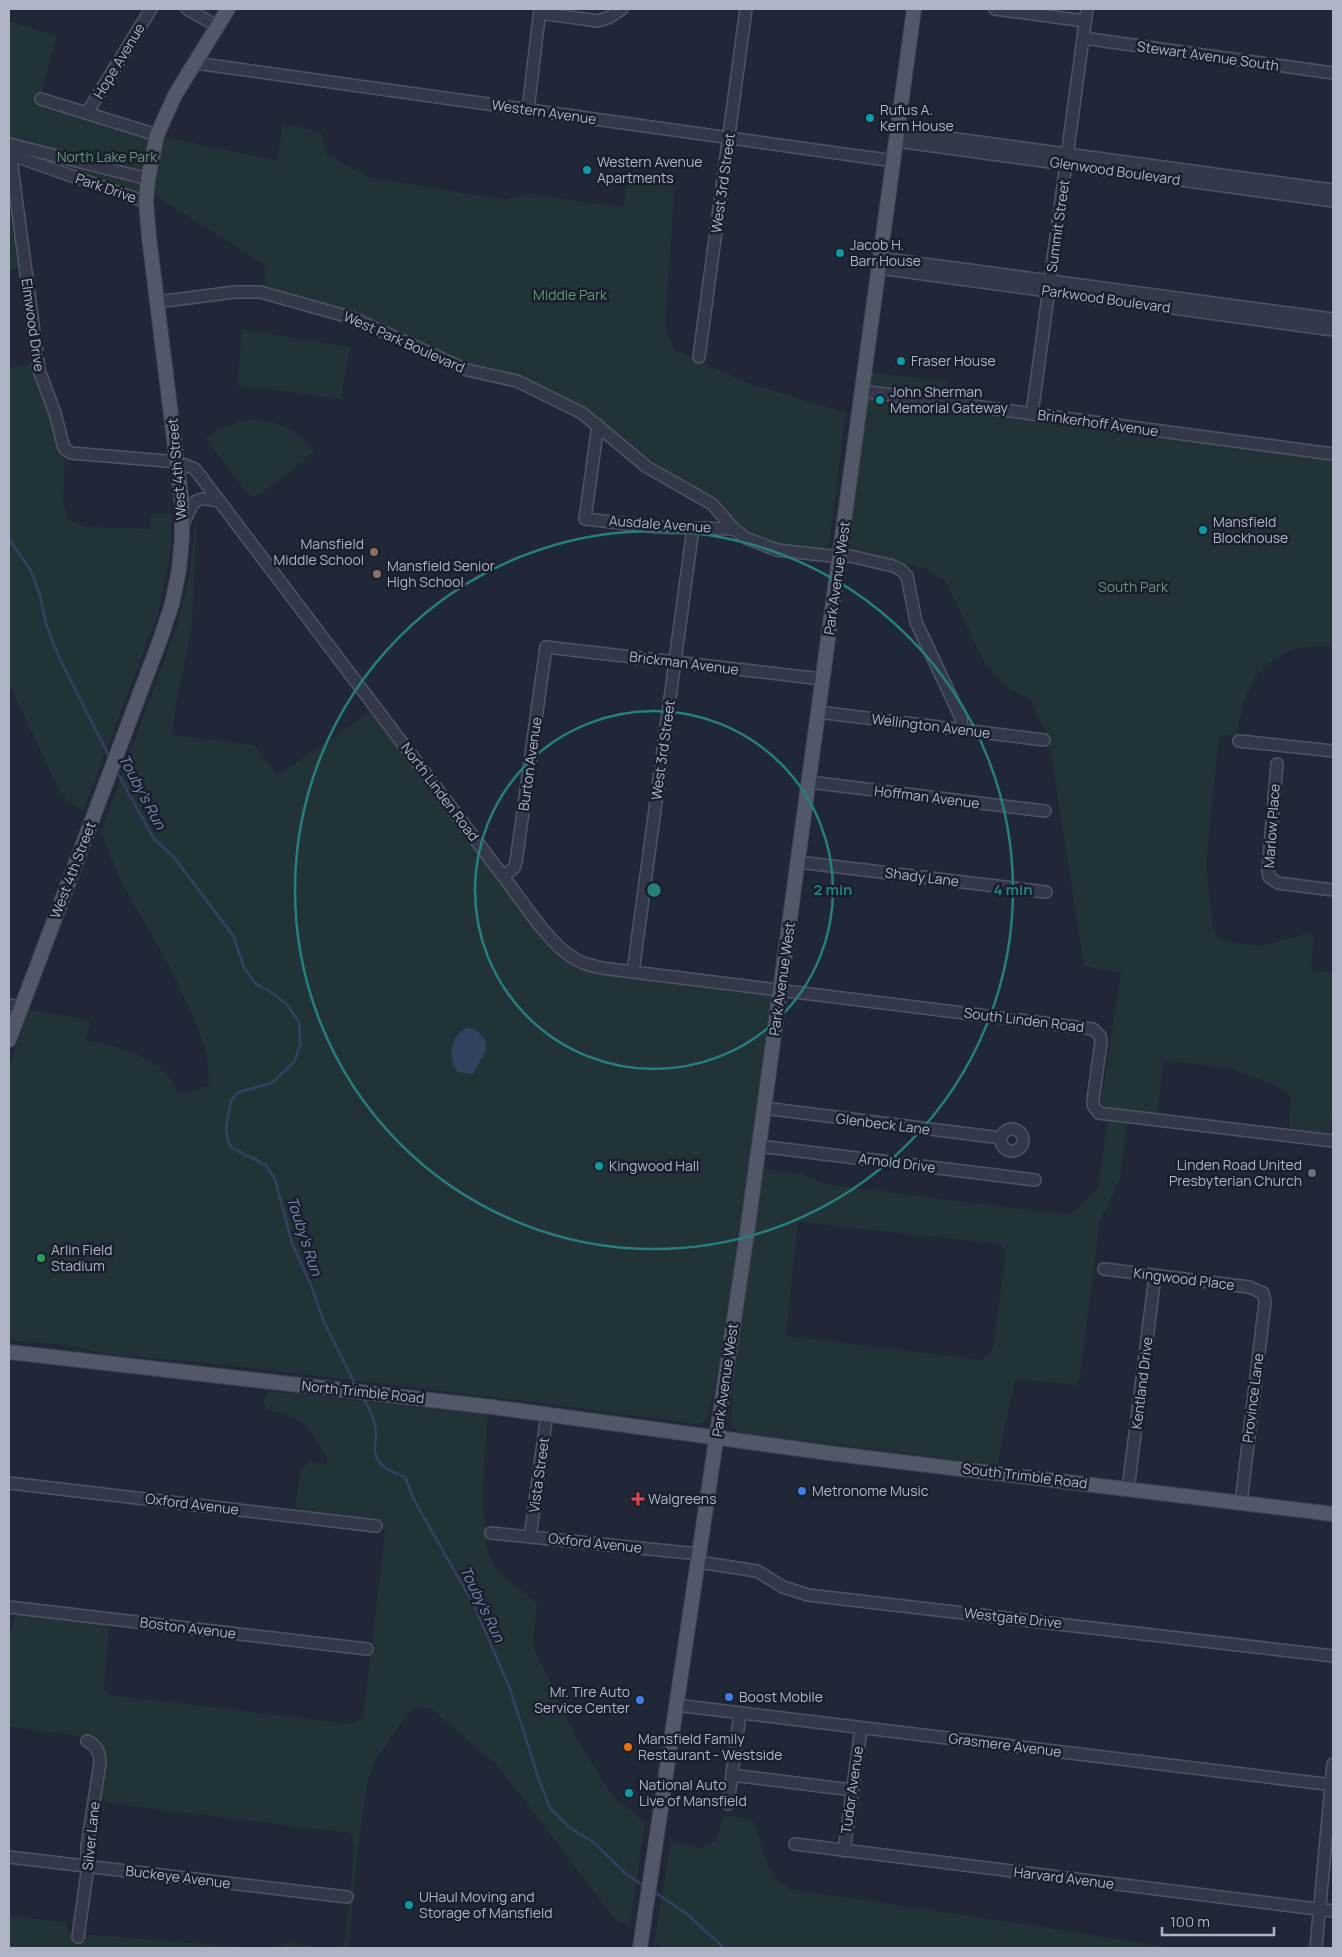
<svg xmlns="http://www.w3.org/2000/svg" width="1342" height="1957" viewBox="0 0 1342 1957" font-family="Manrope,sans-serif">
<style>
.green{fill:#223338;fill-rule:evenodd}
.water{fill:#33405f}
.lines{fill:none;stroke-linecap:round;stroke-linejoin:round}
.stream{stroke:#33405f;stroke-width:2.5}
.minor-casing{stroke:#4e5463;stroke-width:14}
.major-casing{stroke:#3d4351;stroke-width:16}
.minor{stroke:#333948;stroke-width:11}
.major{stroke:#515868;stroke-width:14}
.ring{fill:none;stroke:#277f7b;stroke-width:2.5}
.culture-dot{fill:#0f9aa8;stroke:#191f2c;stroke-width:2}
.education-dot{fill:#8d6e63;stroke:#191f2c;stroke-width:2}
.worship-dot{fill:#6b7280;stroke:#191f2c;stroke-width:2}
.leisure-dot{fill:#2e9e5b;stroke:#191f2c;stroke-width:2}
.shop-dot{fill:#3f7fe0;stroke:#191f2c;stroke-width:2}
.health-dot{fill:#e0444e;stroke:#191f2c;stroke-width:2}
.food-dot{fill:#e8710a;stroke:#191f2c;stroke-width:2}
.labels{text-anchor:middle;stroke-width:5;stroke-linejoin:round;paint-order:stroke}
.street-label{font-size:14px;fill:#adb4c5;stroke:#191f2c}
.poi-label{font-size:14px;fill:#adb4c5;stroke:#191f2c;text-anchor:start}
.park-label{font-size:14px;fill:#659575;stroke:#191f2c}
.water-label{font-size:15px;font-style:italic;fill:#7486ad;stroke:#191f2c}
.centre{fill:#277f7b;stroke:#191f2c;stroke-width:2.5}
.ring-label{font-size:15px;text-anchor:middle;font-weight:bold;fill:#277f7b;stroke:#191f2c;stroke-width:5;stroke-linejoin:round;paint-order:stroke}
</style>
<rect width="100%" height="100%" fill="#202737"/>
<!-- green -->
<g class="green">
<path d="M9,21L57,36L39,101L148,136L140,188L135,202L9,157Z"/>
<path d="M283,124L322,132L326,153L365,176L504,200L528,193L623,208L629,173L675,181L665,327L675,350L745,382L846,413L829,545L822,549L774,543L752,533L737,523L720,504L642,454L594,414L522,377L502,371L468,365L357,313L265,286V265L152,193L162,136L277,161Z"/>
<path d="M9,179L20,267L9,271Z"/>
<path d="M242,329L350,347L341,399L237,385Z"/>
<path d="M32,364L35,367L54,416L65,461L63,501L67,518L84,527L150,529L151,514L172,513L170,556L158,614L84,809L75,806L60,792L9,684V367Z"/>
<path d="M871,372L947,382L945,408L1333,461V647C1292,642 1258,659 1245,700C1241,711 1239,723 1237,735L1219,736L1206,863L1213,929L1222,941L1260,946L1310,933L1314,938L1311,970L1333,973V1101L1330,1131L1326,1133L1292,1129L1289,1126L1291,1098L1283,1089L1231,1068L1164,1061L1157,1115L1109,1108L1101,1103L1121,973L1084,966L1049,741L1030,699L1008,688L984,662L946,582L927,569L848,548Z"/>
<path d="M248,420C276,419 297,429 314,452L257,497L250,496L206,439L220,428Z"/>
<path d="M197,513L192,627L176,703L172,735L254,745L278,776L372,710L546,942C561,959 577,968 598,973L771,995L772,1000L723,1352L708,1416L702,1423L694,1424L557,1405L228,1365L102,1354L80,1347L9,1340V1066L29,1010L91,1020L85,1040C114,1045 146,1053 168,1075C173,1081 176,1089 180,1095L209,1085L207,1056L197,1026L170,967L119,878L101,832L177,625L189,576Z"/>
<path d="M1108,1118L1127,1120L1120,1179L1100,1221L1080,1376L1076,1385L1018,1379L1015,1381L1005,1425L998,1465L736,1432L731,1424L734,1366L763,1168L800,1174L826,1184L1066,1215L1080,1207L1098,1188ZM798,1222L1001,1244L1006,1254L993,1347L989,1355L982,1360L786,1336Z"/>
<path d="M270,1391L488,1415C485,1449 476,1543 496,1568C506,1581 524,1592 537,1603L533,1640L535,1651L577,1739L613,1797L645,1822L630,1926L616,1920L498,1766L430,1708L412,1707L375,1761L368,1780L357,1855L350,1931L347,1948H342L345,1941L354,1853L351,1833L108,1803L99,1794L104,1751L100,1739L9,1726C9,1700 3,1630 18,1612L101,1624L109,1629L104,1689L109,1695L351,1724L363,1719L385,1533L381,1525L376,1522L303,1511L295,1507L301,1470L309,1462L327,1464V1458L306,1425L288,1415L268,1410L263,1402Z"/>
<path d="M724,1815L751,1819C763,1837 762,1862 777,1880C780,1883 786,1886 790,1889L1062,1930L1169,1948H669L654,1943L671,1840L675,1844L703,1848L716,1840Z"/>
<path d="M9,1916L67,1922L68,1933L251,1948H9Z"/>
<path d="M290,1943L319,1948H274Z"/>
</g>
<!-- water -->
<path class="water" d="M466,1028L475,1029L485,1039L486,1044V1050L473,1074L458,1072C447,1058 450,1037 466,1028Z"/>
<g class="lines">
<!-- stream -->
<g class="stream">
<path d="M9,539L30,569L40,595L46,624L58,655L110,758"/>
<path d="M116,770L154,839L173,856L234,937L244,968L256,984L274,994L287,1005L299,1022L300,1044L295,1061L272,1083L239,1092L231,1100L226,1129L228,1142L232,1148L266,1165L275,1179L292,1243L311,1285L324,1322L356,1386"/>
<path d="M363,1397C369,1409 376,1421 376,1434C376,1448 371,1455 384,1467C389,1471 399,1474 405,1477L414,1500L474,1605L510,1689L539,1780L550,1808L569,1827L593,1842L626,1874L644,1886"/>
<path d="M653,1891L687,1914L724,1948"/>
</g>
<defs>
<g id="minor">
<path d="M187,9L217,26"/>
<path d="M995,9L1085,21"/>
<path d="M540,13L598,21L610,17L622,9"/>
<path d="M1083,38L1333,73"/>
<path d="M195,63L894,161"/>
<path d="M41,99L157,135"/>
<path d="M528,110L540,9"/>
<path d="M87,113L151,9"/>
<path d="M898,131L1333,190"/>
<path d="M897,141L1333,201"/>
<path d="M9,144L39,370L55,413L64,448L71,453L178,462L195,469L503,876C520,898 547,940 569,955C581,964 594,967 609,969L1093,1029L1100,1036L1101,1042L1093,1100V1105L1099,1113L1333,1141"/>
<path d="M9,144L148,179"/>
<path d="M9,154L146,202"/>
<path d="M880,258L1333,319"/>
<path d="M879,268L1333,330"/>
<path d="M157,302L235,292H260L353,318L467,370L517,381L582,413L647,467L712,504L734,529L746,538L777,550L840,557L850,556L893,566L901,570L907,576L916,622L961,718L962,730"/>
<path d="M699,357L746,9"/>
<path d="M862,391L1333,454"/>
<path d="M1032,414L1087,9"/>
<path d="M598,425L585,519L657,527L734,529"/>
<path d="M183,525C192,503 194,493 220,502"/>
<path d="M818,712L1044,740"/>
<path d="M1239,741L1333,751"/>
<path d="M1277,764L1268,870L1269,877L1278,883L1333,890"/>
<path d="M809,782L1045,811"/>
<path d="M798,862L1046,892"/>
<path d="M503,876L514,868L516,862L546,647L822,679"/>
<path d="M633,972L693,528"/>
<path d="M9,1005L21,1007"/>
<path d="M764,1108L1001,1138"/>
<circle cx="1012" cy="1140" r="11"/>
<path d="M759,1146L1035,1180"/>
<path d="M1104,1269L1249,1287L1263,1293L1265,1302L1241,1503"/>
<path d="M9,1483L376,1526"/>
<path d="M1128,1489L1155,1276"/>
<path d="M491,1533L699,1554"/>
<path d="M530,1537L547,1414"/>
<path d="M698,1562L757,1571L783,1587L808,1595L1333,1656"/>
<path d="M9,1607L367,1649"/>
<path d="M676,1705L1333,1785"/>
<path d="M732,1775L852,1790"/>
<path d="M728,1804L740,1714"/>
<path d="M795,1844L1333,1911"/>
<path d="M844,1851L861,1729"/>
<path d="M9,1857L347,1897"/>
<path d="M78,1937L87,1873V1846L100,1763C100,1753 97,1745 87,1741"/>
<path d="M1316,1948L1333,1764"/>
</g>
<g id="major">
<path d="M9,1040L160,640L172,604L179,570L182,537V504L149,237L146,202L148,179L157,135L175,95L228,9"/>
<path d="M9,1352L492,1407L836,1454L1333,1514"/>
<path d="M640,1948L747,1233L914,9"/>
</g>
</defs>
<!-- minor casing -->
<use href="#minor" class="minor-casing"/>
<!-- major casing -->
<use href="#major" class="major-casing"/>
<!-- minor -->
<use href="#minor" class="minor"/>
<!-- major -->
<use href="#major" class="major"/>
</g>
<!-- distance rings -->
<g class="ring">
<circle cx="654" cy="890" r="179"/>
<circle cx="654" cy="890" r="359"/>
</g>
<!-- markers -->
<g class="culture-dot">
<circle cx="870" cy="118" r="5"/>
<circle cx="587" cy="170" r="5"/>
<circle cx="840" cy="253" r="5"/>
<circle cx="901" cy="361" r="5"/>
<circle cx="880" cy="400" r="5"/>
<circle cx="1203" cy="530" r="5"/>
<circle cx="599" cy="1166" r="5"/>
<circle cx="629" cy="1793" r="5"/>
<circle cx="409" cy="1905" r="5"/>
</g>
<g class="education-dot">
<circle cx="374" cy="552" r="5"/>
<circle cx="377" cy="574" r="5"/>
</g>
<circle class="worship-dot" cx="1312" cy="1173" r="5"/>
<circle class="leisure-dot" cx="41" cy="1258" r="5"/>
<g class="shop-dot">
<circle cx="802" cy="1491" r="5"/>
<circle cx="729" cy="1697" r="5"/>
<circle cx="640" cy="1700" r="5"/>
</g>
<path class="health-dot" d="M635.5 1491.5h5v5h5v5h-5v5h-5v-5h-5v-5h5z"/>
<circle class="food-dot" cx="628" cy="1747" r="5"/>
<g class="labels">
<!-- street labels -->
<g class="street-label">
<text transform="translate(1208 56) rotate(8)" y="5">Stewart Avenue South</text>
<text transform="translate(119 61) rotate(-59)" y="5">Hope Avenue</text>
<text transform="translate(544 112) rotate(8)" y="5">Western Avenue</text>
<text transform="translate(1115 171) rotate(8)" y="5">Glenwood Boulevard</text>
<text transform="translate(723 183) rotate(-82)" y="5">West 3rd Street</text>
<text transform="translate(106 188) rotate(19)" y="5">Park Drive</text>
<text transform="translate(1058 226) rotate(-82)" y="5">Summit Street</text>
<text transform="translate(1106 299) rotate(8)" y="5">Parkwood Boulevard</text>
<text transform="translate(33 325) rotate(82)" y="5">Elmwood Drive</text>
<text transform="translate(404 342) rotate(24)" y="5">West Park Boulevard</text>
<text transform="translate(1098 423) rotate(8)" y="5">Brinkerhoff Avenue</text>
<text transform="translate(177 469) rotate(-95)" y="5">West 4th Street</text>
<text transform="translate(660 524) rotate(4)" y="5">Ausdale Avenue</text>
<text transform="translate(837 578) rotate(-82)" y="5">Park Avenue West</text>
<text transform="translate(684 663) rotate(7)" y="5">Brickman Avenue</text>
<text transform="translate(931 726) rotate(7)" y="5">Wellington Avenue</text>
<text transform="translate(663 750) rotate(-82)" y="5">West 3rd Street</text>
<text transform="translate(530 764) rotate(-82)" y="5">Burton Avenue</text>
<text transform="translate(440 792) rotate(53)" y="5">North Linden Road</text>
<text transform="translate(927 797) rotate(7)" y="5">Hoffman Avenue</text>
<text transform="translate(1272 826) rotate(-86)" y="5">Marlow Place</text>
<text transform="translate(73 870) rotate(-69)" y="5">West 4th Street</text>
<text transform="translate(922 877) rotate(7)" y="5">Shady Lane</text>
<text transform="translate(782 979) rotate(-82)" y="5">Park Avenue West</text>
<text transform="translate(1024 1020) rotate(7)" y="5">South Linden Road</text>
<text transform="translate(883 1124) rotate(7)" y="5">Glenbeck Lane</text>
<text transform="translate(897 1163) rotate(7)" y="5">Arnold Drive</text>
<text transform="translate(1184 1279) rotate(7)" y="5">Kingwood Place</text>
<text transform="translate(725 1380) rotate(-82)" y="5">Park Avenue West</text>
<text transform="translate(1142 1383) rotate(-83)" y="5">Kentland Drive</text>
<text transform="translate(363 1392) rotate(6)" y="5">North Trimble Road</text>
<text transform="translate(1253 1398) rotate(-83)" y="5">Province Lane</text>
<text transform="translate(539 1475) rotate(-82)" y="5">Vista Street</text>
<text transform="translate(1025 1476) rotate(7)" y="5">South Trimble Road</text>
<text transform="translate(192 1504) rotate(7)" y="5">Oxford Avenue</text>
<text transform="translate(595 1543) rotate(6)" y="5">Oxford Avenue</text>
<text transform="translate(1013 1618) rotate(6)" y="5">Westgate Drive</text>
<text transform="translate(188 1628) rotate(7)" y="5">Boston Avenue</text>
<text transform="translate(1005 1745) rotate(7)" y="5">Grasmere Avenue</text>
<text transform="translate(852 1790) rotate(-82)" y="5">Tudor Avenue</text>
<text transform="translate(91 1836) rotate(-84)" y="5">Silver Lane</text>
<text transform="translate(178 1877) rotate(7)" y="5">Buckeye Avenue</text>
<text transform="translate(1064 1878) rotate(7)" y="5">Harvard Avenue</text>
</g>
<!-- poi labels -->
<g class="poi-label">
<text x="880" y="115">Rufus A.<tspan x="880" dy="16">Kern House</tspan></text>
<text x="597" y="167">Western Avenue<tspan x="597" dy="16">Apartments</tspan></text>
<text x="850" y="250">Jacob H.<tspan x="850" dy="16">Barr House</tspan></text>
<text x="911" y="366">Fraser House</text>
<text x="890" y="397">John Sherman<tspan x="890" dy="16">Memorial Gateway</tspan></text>
<text x="1213" y="527">Mansfield<tspan x="1213" dy="16">Blockhouse</tspan></text>
<text x="364" y="549" text-anchor="end">Mansfield<tspan x="364" dy="16">Middle School</tspan></text>
<text x="387" y="571">Mansfield Senior<tspan x="387" dy="16">High School</tspan></text>
<text x="1302" y="1170" text-anchor="end">Linden Road United<tspan x="1302" dy="16">Presbyterian Church</tspan></text>
<text x="609" y="1171">Kingwood Hall</text>
<text x="51" y="1255">Arlin Field<tspan x="51" dy="16">Stadium</tspan></text>
<text x="812" y="1496">Metronome Music</text>
<text x="648" y="1504">Walgreens</text>
<text x="630" y="1697" text-anchor="end">Mr. Tire Auto<tspan x="630" dy="16">Service Center</tspan></text>
<text x="739" y="1702">Boost Mobile</text>
<text x="638" y="1744">Mansfield Family<tspan x="638" dy="16">Restaurant - Westside</tspan></text>
<text x="639" y="1790">National Auto<tspan x="639" dy="16">Live of Mansfield</tspan></text>
<text x="419" y="1902">UHaul Moving and<tspan x="419" dy="16">Storage of Mansfield</tspan></text>
</g>
<!-- park labels -->
<g class="park-label">
<text x="107" y="162">North Lake Park</text>
<text x="570" y="300">Middle Park</text>
<text x="1133" y="592">South Park</text>
</g>
<!-- water labels -->
<g class="water-label">
<text transform="translate(142 792) rotate(62)" y="5">Touby's Run</text>
<text transform="translate(304 1236) rotate(72)" y="5">Touby's Run</text>
<text transform="translate(482 1604) rotate(64)" y="5">Touby's Run</text>
</g>
</g>
<circle cx="654" cy="890" r="8" class="centre"/>
<g class="ring-label">
<text x="833" y="895">2 min</text>
<text x="1013" y="895">4 min</text>
</g>
<!-- border -->
<rect width="1342" height="1957" fill="none" stroke="#adb4c5" stroke-width="20"/>
<!-- scale -->
<path d="M1162 1927v8h112v-8" fill="none" stroke="#adb4c5" stroke-width="2.5"/>
<text x="1170" y="1927" font-size="15" fill="#adb4c5" stroke="#191f2c" stroke-width="4" paint-order="stroke">100 m</text>
</svg>
